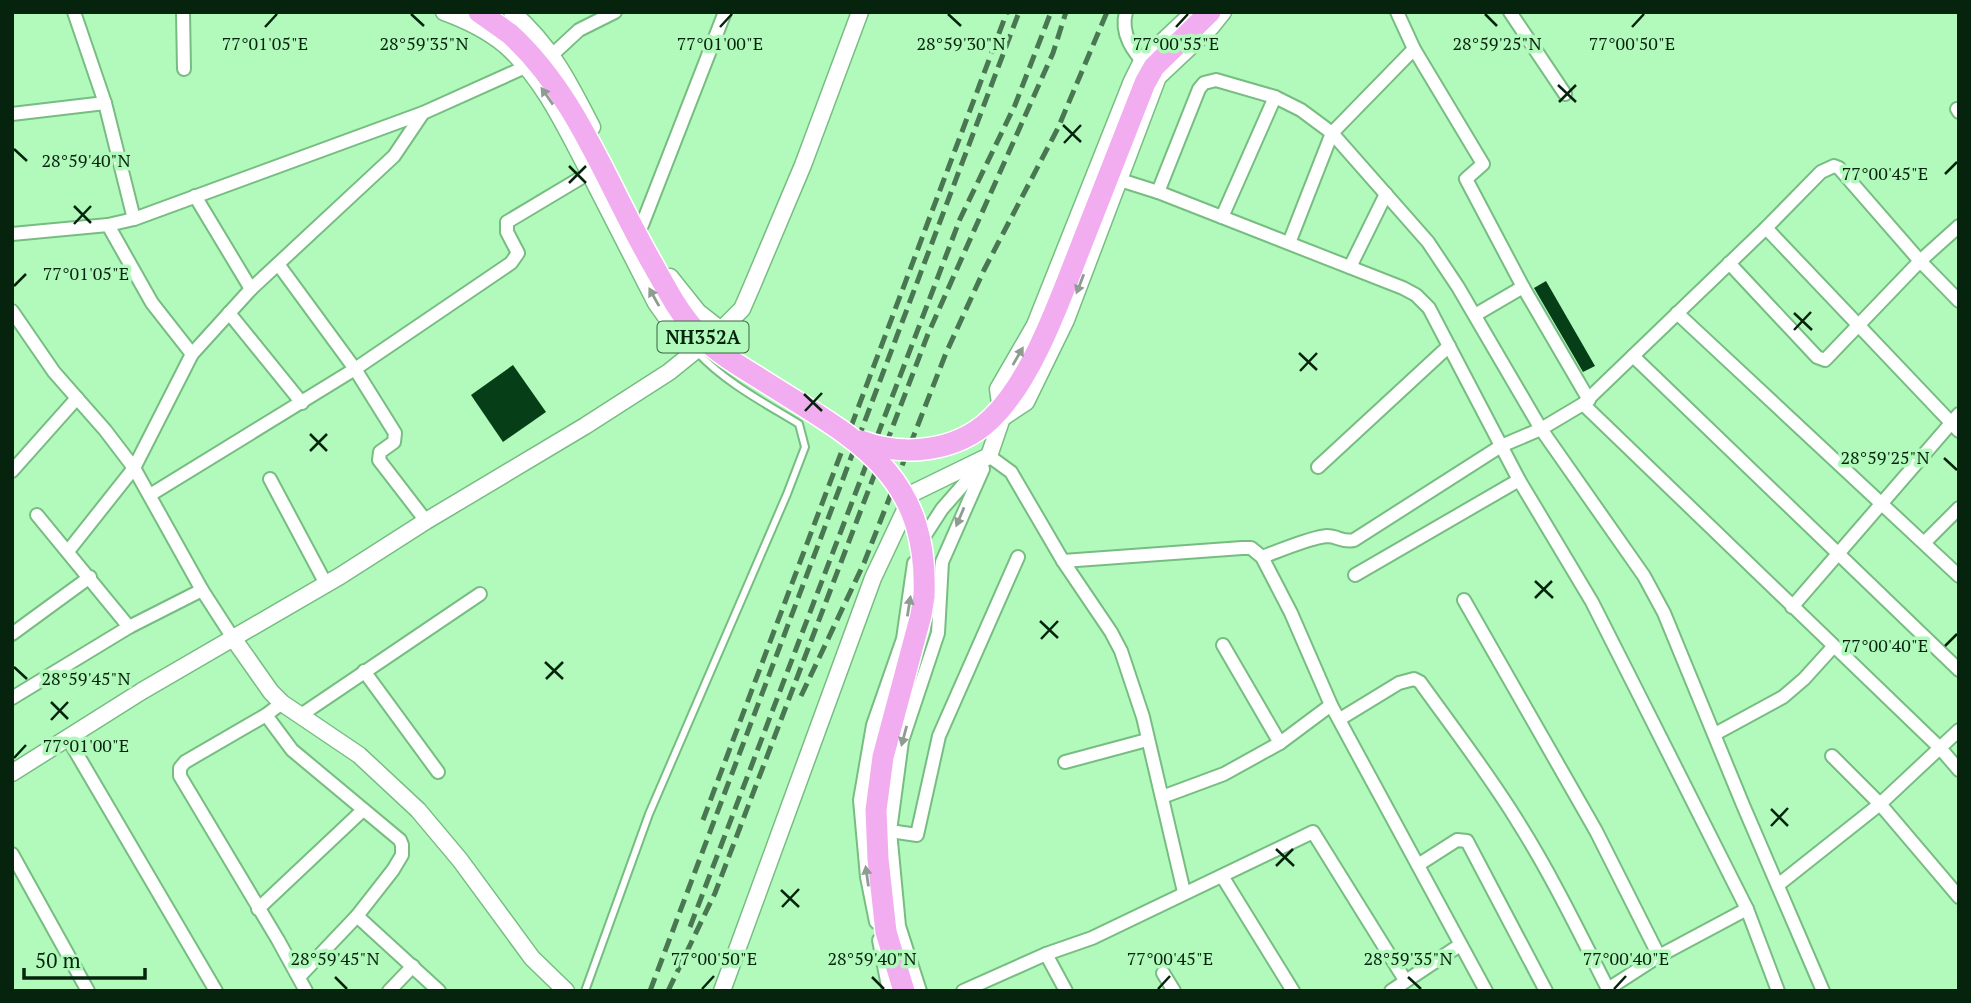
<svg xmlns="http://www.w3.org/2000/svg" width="1971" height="1003" viewBox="0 0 1971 1003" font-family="'PT Serif',serif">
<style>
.building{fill:#063f17}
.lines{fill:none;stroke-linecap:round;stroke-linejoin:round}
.service-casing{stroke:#77bd82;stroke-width:10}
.minor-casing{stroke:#77bd82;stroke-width:16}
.tertiary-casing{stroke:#77bd82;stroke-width:19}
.trunk-casing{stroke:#fff;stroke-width:24}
.service{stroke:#fff;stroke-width:6}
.minor{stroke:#fff;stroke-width:12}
.tertiary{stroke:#fff;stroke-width:16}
.trunk{stroke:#f2acf0;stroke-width:21}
.rail{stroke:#497751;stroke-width:5;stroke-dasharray:14 7;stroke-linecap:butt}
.trunk-bridge-casing{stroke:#fff;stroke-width:24;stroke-linecap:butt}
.trunk-bridge{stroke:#f2acf0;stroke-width:21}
.oneway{fill:#8f9c92}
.ticks{fill:none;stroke:#06240d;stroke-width:2.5}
.labels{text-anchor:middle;stroke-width:7;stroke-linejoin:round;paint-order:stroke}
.shield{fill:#b2f9bc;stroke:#3a6442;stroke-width:2}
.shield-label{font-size:19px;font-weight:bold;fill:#06240d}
.ticks-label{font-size:18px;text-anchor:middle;fill:#06240d;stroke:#b2f9bc;stroke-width:7;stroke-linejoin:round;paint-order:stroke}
</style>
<rect width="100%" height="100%" fill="#b2f9bc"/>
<!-- building -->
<g class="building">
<path d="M1546,281L1595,366L1583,372L1534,288Z"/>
<path d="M513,365L546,412L503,442L471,395Z"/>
</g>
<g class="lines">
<defs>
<path id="service" d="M585,991L649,814L787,494L805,447L799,424C763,402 726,383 697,352"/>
<g id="minor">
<path d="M74,12L105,103L134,219"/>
<path d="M183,12L184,69"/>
<path d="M1126,12C1120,34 1133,52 1148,67"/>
<path d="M1397,12L1414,49L1483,164L1466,179L1523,287L1589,400"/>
<path d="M1510,12L1565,94"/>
<path d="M1957,109L1959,112"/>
<path d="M12,114L105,103"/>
<path d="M1120,180L1158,192L1403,288L1416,295L1429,308L1519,480L1592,602L1634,685L1747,909L1778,991"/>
<path d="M1158,192L1199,89L1204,83L1216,80L1275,97L1301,110L1332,133L1428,242L1458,287L1541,429L1644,576L1664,613L1743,805L1823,991"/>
<path d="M195,196L251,289"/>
<path d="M1222,217L1275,97"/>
<path d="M108,225L152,303L192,354"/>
<path d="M642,225L725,12"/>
<path d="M1766,228L1959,431"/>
<path d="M12,234L108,225L134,219L423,113L552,55L579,30L615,12"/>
<path d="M1289,243L1332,133L1414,49"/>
<path d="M1729,263L1817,357L1825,360L1920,261L1959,226"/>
<path d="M278,264L355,369L395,433L394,442L380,452L379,460L426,521"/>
<path d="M1350,267L1386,194"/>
<path d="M12,311L54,372L105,430L134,468L202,590L233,638"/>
<path d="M229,313L302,403"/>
<path d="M1677,313L1959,576"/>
<path d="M1475,315L1523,287"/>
<path d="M1633,356L1959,670"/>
<path d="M1583,404L1940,748L1959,770"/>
<path d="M989,456L1011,472L1063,561L1111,632L1121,651L1143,717L1184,892"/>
<path d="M1318,467L1449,346"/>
<path d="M12,471L77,398"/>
<path d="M270,479L326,584"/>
<path d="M150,495L355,369L511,263L518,253L507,232V222L589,173"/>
<path d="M37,515L129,627"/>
<path d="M1925,542L1959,508"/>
<path d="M920,543L942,509L984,461"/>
<path d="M69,550L134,468L192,354L251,289L394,156L423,113"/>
<path d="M1262,557C1279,551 1311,537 1327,536C1338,536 1343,543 1354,540L1501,446L1541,429L1583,404L1766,228L1821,172L1834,166L1839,168L1920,261L1959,301"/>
<path d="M1063,561L1242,548H1251L1262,557L1291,613L1331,705L1486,991"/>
<path d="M1355,575L1519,480"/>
<path d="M1464,600L1596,831L1659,956"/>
<path d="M1792,607L1959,414"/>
<path d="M12,634L90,577"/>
<path d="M1223,645L1280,743"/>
<path d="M364,671L438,772"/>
<path d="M12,698L129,627L202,590"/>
<path d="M282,703L266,715L185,762L180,768V776L278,940L306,991"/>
<path d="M266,715L292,750L400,840L402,845V855L393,870L357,916L299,977"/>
<path d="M301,715L480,594"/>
<path d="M1340,719L1399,683L1414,679L1420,682C1453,728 1488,773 1518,822C1552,876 1580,934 1609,991"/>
<path d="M1715,734L1783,697L1804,679L1833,647"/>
<path d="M67,737L216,991"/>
<path d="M1832,756L1880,804L1959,897"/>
<path d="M1065,762L1147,740"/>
<path d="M1162,797L1224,774L1280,743L1331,705"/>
<path d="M890,831L917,835L939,736L1018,557"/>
<path d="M12,854L88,991"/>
<path d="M1418,865L1457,840L1467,841L1546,991"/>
<path d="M1222,876L1293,991"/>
<path d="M1778,885L1880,804L1959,730"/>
<path d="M258,909L363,810"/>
<path d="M357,916L439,991"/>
<path d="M876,922L867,877L860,800L873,725L903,639L914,563"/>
<path d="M879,940L889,991"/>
<path d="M1046,954L1066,991"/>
<path d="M1163,973L1174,991"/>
<path d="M1608,989L1659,956L1747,909"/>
<path d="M389,991L413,966"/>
<path d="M920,991L899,926L890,831L902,741L938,633L942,562L983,469"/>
<path d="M963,991L1046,954L1092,938L1313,832L1405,980"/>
<path d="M1391,991L1460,945"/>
</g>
<g id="tertiary">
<path d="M444,12C466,20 487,30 505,45C544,79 566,129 590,174C612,217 634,260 656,303L671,324L695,351"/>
<path d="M512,12C551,46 569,82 592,127"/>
<path d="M670,277L698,312L721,330"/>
<path d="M1002,418L1026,402L1066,320L1158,77L1211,27L1223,12"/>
<path d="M233,638L271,692L282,703L359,755L418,810L460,860L532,958L566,991"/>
<path d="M12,773L142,691L340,576L426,521L585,426L669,372L721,330L742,309L752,286L803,165L860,12"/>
<path d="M722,991L873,578L913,493L989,456L1002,418L998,389L1035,325L1132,81L1142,61L1194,12"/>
</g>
<g id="trunk">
<path d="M479,12L510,34"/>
<path d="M904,991L886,932L878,859L876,810L883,757L921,615L924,596"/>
</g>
</defs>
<!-- service casing -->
<use href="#service" class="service-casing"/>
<!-- minor casing -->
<use href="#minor" class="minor-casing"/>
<!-- tertiary casing -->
<use href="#tertiary" class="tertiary-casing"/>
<!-- trunk casing -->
<use href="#trunk" class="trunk-casing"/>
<!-- service -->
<use href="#service" class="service"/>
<!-- minor -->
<use href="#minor" class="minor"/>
<!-- tertiary -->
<use href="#tertiary" class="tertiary"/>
<!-- trunk -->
<use href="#trunk" class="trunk"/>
<!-- rail -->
<g class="rail">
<path d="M801,696L864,563L946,353L984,270L1058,128L1107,12"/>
<path d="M703,820L1007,12"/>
<path d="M690,927L960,219L1015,105L1051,12"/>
<path d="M650,991L1019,12"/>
<path d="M668,991L715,893L928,334L1053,53L1066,12"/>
</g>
<defs>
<g id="trunk-bridge">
<path d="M510,34C577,95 607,185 652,263C665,286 677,310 695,330C713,350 736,364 759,378C851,437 929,469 924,596"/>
<path d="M861,441C903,457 956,452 990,420C1031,382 1059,302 1079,251C1101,195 1123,139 1145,83L1154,67L1210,12"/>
</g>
</defs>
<!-- trunk-bridge casing -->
<use href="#trunk-bridge" class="trunk-bridge-casing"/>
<!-- trunk-bridge -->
<use href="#trunk-bridge" class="trunk-bridge"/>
</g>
<!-- one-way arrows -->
<defs><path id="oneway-solid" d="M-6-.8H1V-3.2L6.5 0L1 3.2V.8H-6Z" transform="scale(1.75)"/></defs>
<g class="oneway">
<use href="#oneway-solid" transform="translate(547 96) rotate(-125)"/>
<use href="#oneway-solid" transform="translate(1080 284) rotate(111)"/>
<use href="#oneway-solid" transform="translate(654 297) rotate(-119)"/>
<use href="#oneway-solid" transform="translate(1018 356) rotate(-60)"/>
<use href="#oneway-solid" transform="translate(960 517) rotate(113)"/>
<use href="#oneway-solid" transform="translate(909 606) rotate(-81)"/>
<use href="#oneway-solid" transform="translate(904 736) rotate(105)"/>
<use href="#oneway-solid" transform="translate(867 876) rotate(-98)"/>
</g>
<!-- ticks -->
<path class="ticks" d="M411,14L424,26M948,14L961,26M1485,14L1497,26M265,27L277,14M720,27L732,14M1176,27L1188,14M1632,27L1644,14M1558,85L1576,102M1559,102L1576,85M1063,125L1081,142M1064,143L1081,125M14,149L27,161M569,166L586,183M1945,174L1957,162M569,183L586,166M74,206L91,223M74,224L91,206M14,286L26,274M1794,313L1812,330M1794,330L1811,312M1299,353L1317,370M1300,371L1317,353M804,394L822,411M805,411L822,393M310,434L327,451M310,451L327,434M1944,458L1957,470M1535,581L1553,598M1535,598L1552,581M1040,621L1058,638M1041,639L1058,621M1945,646L1957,634M545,662L563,679M14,667L27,679M546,679L563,662M51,702L68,719M51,720L68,702M14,758L26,745M1771,809L1788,826M1771,826L1788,808M1276,849L1294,866M1276,866L1293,849M781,890L799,907M782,907L799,889M335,977L347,989M872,977L884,989M1408,977L1421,989M702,989L714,976M1158,989L1170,976M1614,989L1626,976"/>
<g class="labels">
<!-- shield labels -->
<rect class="shield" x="657.5" y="321.5" width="91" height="31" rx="5"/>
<g class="shield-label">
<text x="703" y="344">NH352A</text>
</g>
</g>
<g class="ticks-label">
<text x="961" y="50">28°59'30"N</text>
<text x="1497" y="50">28°59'25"N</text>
<text x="424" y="50">28°59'35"N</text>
<text x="265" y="50">77°01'05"E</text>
<text x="720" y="50">77°01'00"E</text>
<text x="1176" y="50">77°00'55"E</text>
<text x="1632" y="50">77°00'50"E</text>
<text x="86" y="167">28°59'40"N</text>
<text x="1885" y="180">77°00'45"E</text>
<text x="86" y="280">77°01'05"E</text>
<text x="1885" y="464">28°59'25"N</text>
<text x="1885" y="652">77°00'40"E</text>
<text x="86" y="685">28°59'45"N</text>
<text x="86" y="752">77°01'00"E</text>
<text x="714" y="965">77°00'50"E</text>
<text x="1170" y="965">77°00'45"E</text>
<text x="1626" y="965">77°00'40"E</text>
<text x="335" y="965">28°59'45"N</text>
<text x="872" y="965">28°59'40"N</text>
<text x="1408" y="965">28°59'35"N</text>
</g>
<!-- border -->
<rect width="1971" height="1003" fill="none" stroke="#06240d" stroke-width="28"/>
<!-- scale -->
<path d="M24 968v10h121v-10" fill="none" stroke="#06240d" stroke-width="3.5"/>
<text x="35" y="968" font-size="21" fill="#06240d" stroke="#b2f9bc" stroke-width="5" paint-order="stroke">50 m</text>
</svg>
